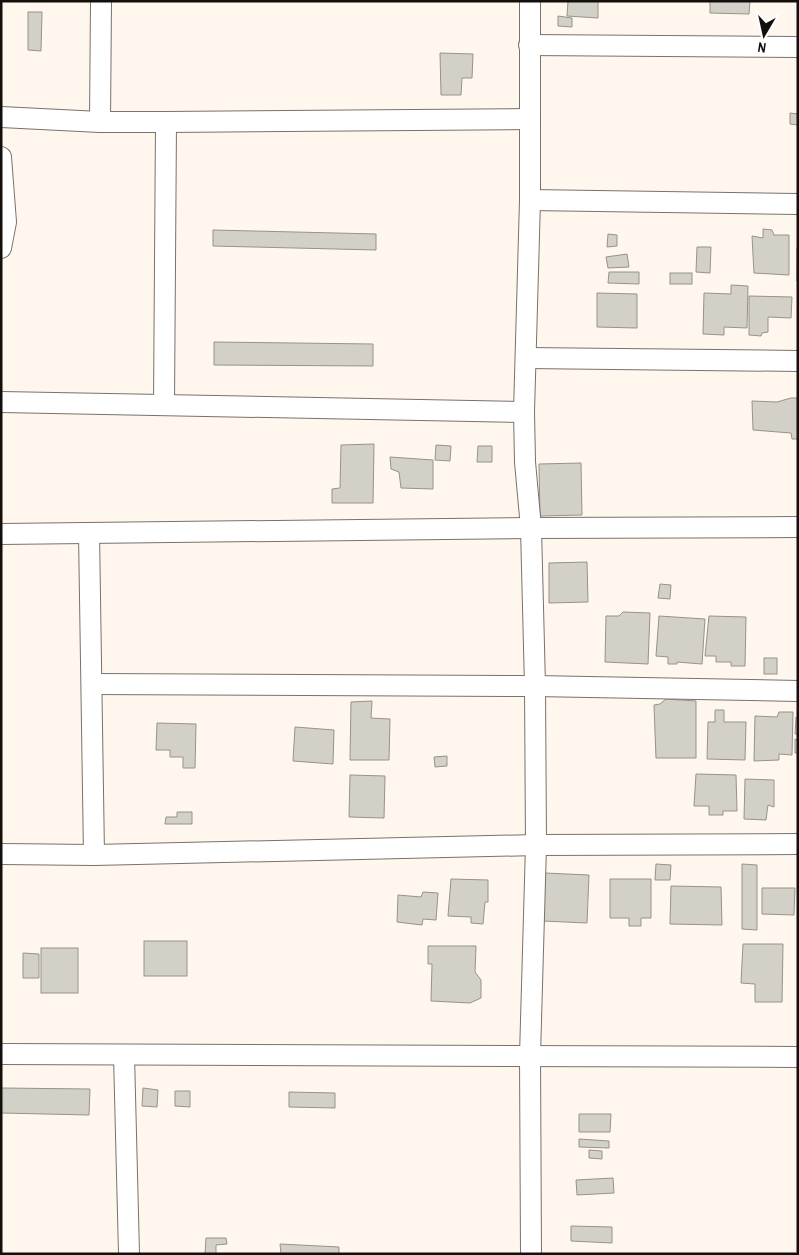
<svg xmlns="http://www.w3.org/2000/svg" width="799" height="1255" viewBox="0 0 799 1255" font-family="'Archivo Narrow',sans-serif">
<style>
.building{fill:#d3d1c7;stroke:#95938a}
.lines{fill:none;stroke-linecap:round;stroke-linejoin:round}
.street-casing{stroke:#79716b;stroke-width:22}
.street{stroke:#fff;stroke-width:20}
</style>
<rect width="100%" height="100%" fill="#fff6ee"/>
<!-- building -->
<g class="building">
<path d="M568,1H598V18L567,16Z"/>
<path d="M710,1H750L749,14L710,13Z"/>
<path d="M28,12H42L41,51L28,50Z"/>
<path d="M558,16L572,18V27L558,26Z"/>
<path d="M440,53L473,54L472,78H462L461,95H441Z"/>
<path d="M790,113L798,114V125L790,124Z"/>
<path d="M763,229L772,230L774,235H789V275L754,273L752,236L763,238Z"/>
<path d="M213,230L376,234V250L213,246Z"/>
<path d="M608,234L617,235V246L607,247Z"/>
<path d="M697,247H711L710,273L696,272Z"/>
<path d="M797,248H798L797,281Z"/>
<path d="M627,254L629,267L608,268L606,257Z"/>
<path d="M609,272H639V284L608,283Z"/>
<rect x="670" y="273" width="22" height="11"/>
<path d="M731,285L748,286L747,328L724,327V335L703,334L704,293L731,294Z"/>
<path d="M597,293L637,294V328L597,327Z"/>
<path d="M749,296L792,297L791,318L768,317V332L762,333L761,336L749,335Z"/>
<path d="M214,342L373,344V366L214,365Z"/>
<path d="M791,398H798V439H792L791,433L753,430L752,401L777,402Z"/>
<path d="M374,444L373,503H332V489L340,488L341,445Z"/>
<path d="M436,445L451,446L450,461L435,460Z"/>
<path d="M478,446H492V462H477Z"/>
<path d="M390,457L433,460V489L401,488L399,472L391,469Z"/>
<path d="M581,463L582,515L540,516L539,464Z"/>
<path d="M587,562L588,602L549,603V563Z"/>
<path d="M660,584L671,585L670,599L658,598Z"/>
<path d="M623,612L650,613L648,664L605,662L606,616H619Z"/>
<path d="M659,616L705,619L702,664L677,662V664H668V657L656,656Z"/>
<path d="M709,616L746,617L745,666H731V662H716V656H705Z"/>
<rect x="764" y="658" width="13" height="16"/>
<path d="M666,699L696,701V758H656L654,705L660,704Z"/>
<path d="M372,701L371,718L390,719L389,760H350L351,702Z"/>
<path d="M715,710H724V722H746L745,760L707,759L708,722H715Z"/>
<path d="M779,712H793L792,755L779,754V760L754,761L755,716L777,717Z"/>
<path d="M796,717H798V734H795Z"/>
<path d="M157,723L196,724L195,768H183V757H170V750H156Z"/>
<path d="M295,727L334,730L333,764L293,761Z"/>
<path d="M795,739L798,740V753H795Z"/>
<path d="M447,756V766L435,767L434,757Z"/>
<path d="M696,774L736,775L737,811H723V815H709V806H694Z"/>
<path d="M350,775L385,776L384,818L349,817Z"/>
<path d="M745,779L774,780V807L768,805L766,820L744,819Z"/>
<path d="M177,812H192V824H165L166,817H177Z"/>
<path d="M656,864L671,865L670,880H655Z"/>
<path d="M742,864L757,865V930L742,929Z"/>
<path d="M545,873L589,875L587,923L543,921Z"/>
<path d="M451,879L488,880V902H485L483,924L471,923V917L448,916Z"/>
<path d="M610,879H651V918H641V926H629V918H610Z"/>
<path d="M671,886L721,887L722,925L670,924Z"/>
<path d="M762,888H795L794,915L762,914Z"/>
<path d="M423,892L438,893L436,920L423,919L422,925L397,922L398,895L421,897Z"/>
<rect x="144" y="941" width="43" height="35"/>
<path d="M743,944H783L782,1002H755V984L741,983Z"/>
<path d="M428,946H476L475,972L481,980V998L470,1003L431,1001L432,964H428Z"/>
<rect x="41" y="948" width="37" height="45"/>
<path d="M23,953L39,954V978H23Z"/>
<path d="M1,1088L90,1089L89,1115L1,1113Z"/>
<path d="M143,1088L158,1090L157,1107L142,1106Z"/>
<path d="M175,1091H190V1107L175,1106Z"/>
<path d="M289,1092L335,1093V1108L289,1107Z"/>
<path d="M579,1114H611L610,1132H579Z"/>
<path d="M579,1139L609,1141V1148L579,1147Z"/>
<path d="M589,1150L602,1151V1159L589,1158Z"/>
<path d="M613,1178L614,1193L577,1195L576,1180Z"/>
<path d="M571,1226L612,1227V1243L571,1241Z"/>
<path d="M206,1238H226L227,1244L216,1245V1254H205Z"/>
<path d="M280,1244L339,1247V1254H281Z"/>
</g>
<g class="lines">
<defs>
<g id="street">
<path d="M530,1V200L524,412L525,462L531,528L535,686L536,845L530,1056L531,1254"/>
<path d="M529,45L798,47"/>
<path d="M1,117L100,122H166L530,119"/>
<path d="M100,122L101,1"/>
<path d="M1,157L6,222L1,248"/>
<path d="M530,200L798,204"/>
<path d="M526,358L798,361"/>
<path d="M1,402L524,412"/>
<path d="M164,404L166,122"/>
<path d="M89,533L94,855"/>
<path d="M1,534L531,528L798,527"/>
<path d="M92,684L535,686L798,691"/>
<path d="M1,854L94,855L536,845L798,844"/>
<path d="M1,1054L798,1057"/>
<path d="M124,1055L129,1254"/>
</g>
</defs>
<!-- street casing -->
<use href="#street" class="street-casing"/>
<!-- street -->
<use href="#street" class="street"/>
</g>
<!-- border -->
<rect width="799" height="1255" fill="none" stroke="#120f0d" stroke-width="5"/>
<!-- north arrow -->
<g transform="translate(764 35) rotate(189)" stroke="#ffffff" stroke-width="4" paint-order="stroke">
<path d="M0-4L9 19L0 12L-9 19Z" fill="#120f0d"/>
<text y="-8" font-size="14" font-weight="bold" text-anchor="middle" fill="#120f0d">N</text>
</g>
</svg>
